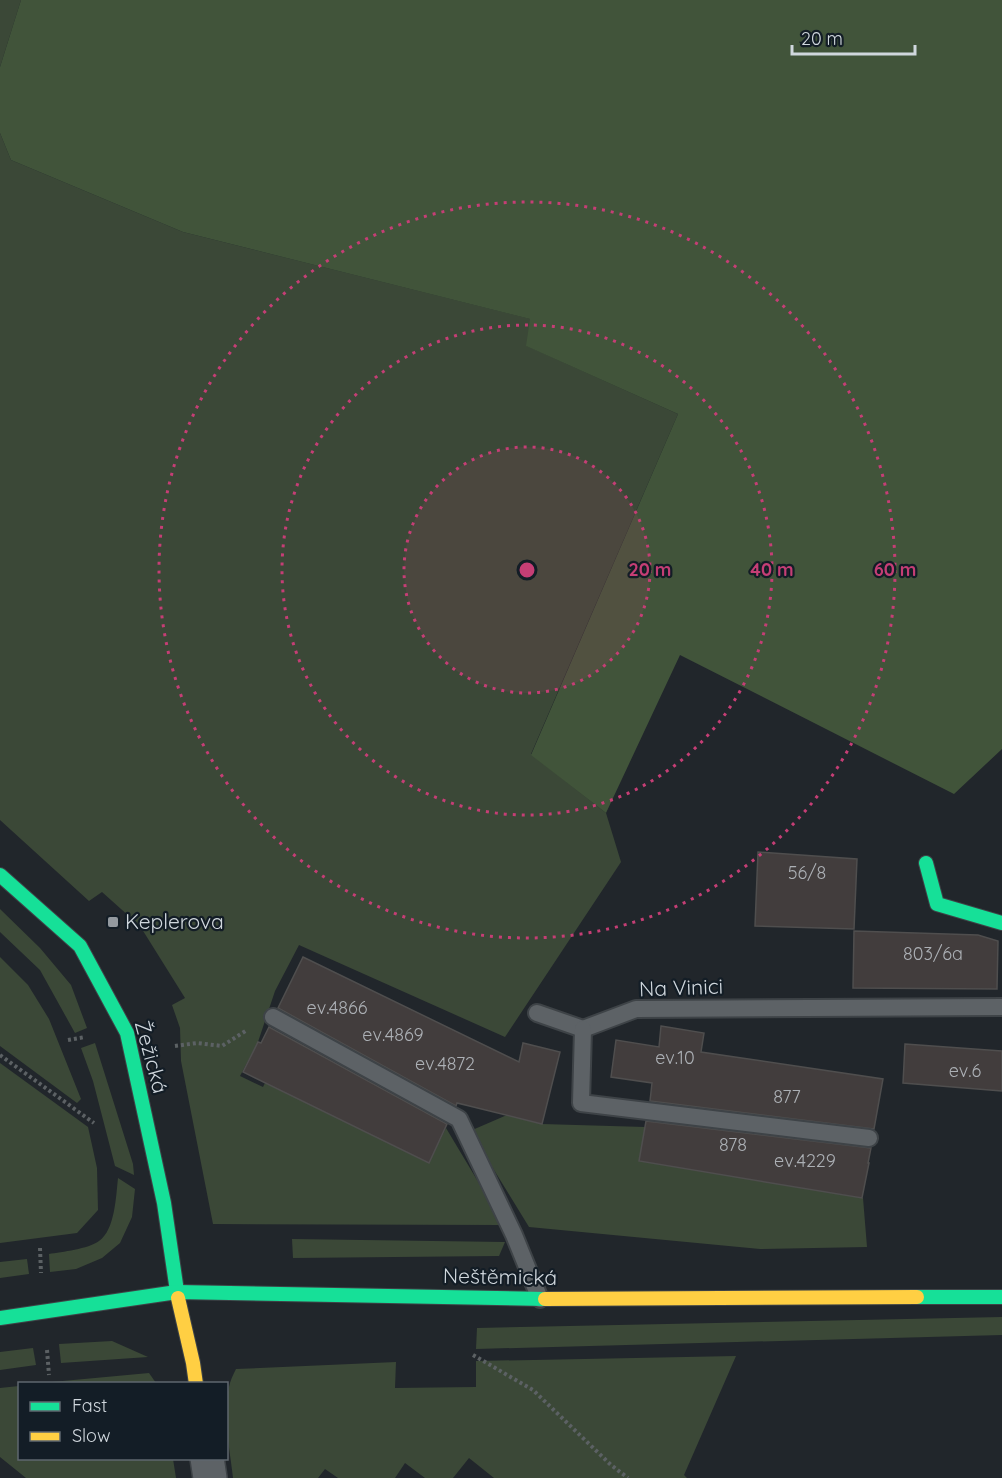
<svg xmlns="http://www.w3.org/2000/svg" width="1002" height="1478" viewBox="0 0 1002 1478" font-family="Quicksand,sans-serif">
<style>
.green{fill:#3b4837}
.forest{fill:#41543a}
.building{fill:#423d3d;stroke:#4f4e4e;stroke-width:1.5}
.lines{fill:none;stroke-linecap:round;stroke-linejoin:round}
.lane-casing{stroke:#3e4347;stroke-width:20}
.street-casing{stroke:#3e4347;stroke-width:36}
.fast-casing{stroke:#3e4347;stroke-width:16}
.slow-casing{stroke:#3e4347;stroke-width:16}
.path{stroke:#5c6164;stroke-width:4;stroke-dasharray:3 3;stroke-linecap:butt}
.lane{stroke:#5d6266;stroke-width:16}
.street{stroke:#5d6266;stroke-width:33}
.fast{stroke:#16e098;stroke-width:14}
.slow{stroke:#ffcf43;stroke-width:14}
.ring{fill:none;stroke:#c53e75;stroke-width:3;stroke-dasharray:3 6}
.poi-dot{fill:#93999f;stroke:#131d26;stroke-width:2}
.labels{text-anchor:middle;stroke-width:4.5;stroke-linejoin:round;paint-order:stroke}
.number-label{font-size:18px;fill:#acb0b5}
.poi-label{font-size:21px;fill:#d0d7dd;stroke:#131d26;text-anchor:start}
.street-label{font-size:21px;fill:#d0d7dd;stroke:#131d26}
.centre{fill:#c53e75;stroke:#131d26;stroke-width:3}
.ring-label{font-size:18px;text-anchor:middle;font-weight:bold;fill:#c53e75;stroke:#131d26;stroke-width:4.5;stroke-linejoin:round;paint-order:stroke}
</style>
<rect width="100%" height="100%" fill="#21262b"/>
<!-- green -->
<g class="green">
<path d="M0,0H21L0,67Z"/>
<path d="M0,133L11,160L183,232L531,319L527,346L678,414L531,754L606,813L621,862L505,1037L299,945L275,991L258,1042L240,1076L263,1087L265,1083L429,1162L446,1128L504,1225L213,1224L181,1061L180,1028L172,1005L185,998L140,926L102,892L89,901L0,820Z"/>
<path d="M0,909L40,948L71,985L87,1028L75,1033L40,970L0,932Z"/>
<path d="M0,957L28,985L49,1019L81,1099L77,1103L0,1046Z"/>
<path d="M95,1043L133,1164L134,1175L115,1166L93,1081L81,1048Z"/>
<path d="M0,1063L88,1127L97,1168L98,1210L77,1233L0,1243Z"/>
<path d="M507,1115L542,1124L645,1127L640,1161L863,1198L867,1247L760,1249L529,1227L470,1131Z"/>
<path d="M118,1178L135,1189L132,1217L120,1243L102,1258L76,1269L50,1272L49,1254C62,1252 88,1249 99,1241C115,1230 116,1196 118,1178Z"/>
<path d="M292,1239L505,1242L499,1256L293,1258Z"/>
<path d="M27,1259L29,1274L0,1278V1262Z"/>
<path d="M1002,1317V1335L476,1349L477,1328Z"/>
<path d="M112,1341L148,1357L61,1363L59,1344Z"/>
<path d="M33,1348L36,1365L0,1370V1352Z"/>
<path d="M736,1356L684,1475L687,1478H494L469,1458L453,1478H425L405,1463L395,1478H338L325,1469L318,1478H233C230,1449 222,1416 229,1387C230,1381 233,1375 236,1369L396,1362L395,1388L476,1387V1361Z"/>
<path d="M149,1373L156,1383H41Z"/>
<path d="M19,1386L20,1458L173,1459L176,1478H26L0,1457V1388Z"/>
</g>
<!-- forest -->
<path class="forest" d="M21,0H1002V749L954,794L680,655L606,813L531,755L678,414L526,346L530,319L183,232L11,160L0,133V67Z"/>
<!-- building -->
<g class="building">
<path d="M758,852L857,859L854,929L755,926Z"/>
<path d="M854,931L978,935L998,941L997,989L853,988Z"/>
<path d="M303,957L519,1062L523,1043L560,1052L542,1124L457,1103L456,1106L278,1008Z"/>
<path d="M661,1026L704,1033L701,1052L883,1079L874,1129L650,1101L652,1083L611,1077L616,1040L659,1047Z"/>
<path d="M269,1027L447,1124L429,1163L243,1072L258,1042L261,1043Z"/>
<path d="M905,1044L1002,1051V1091L903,1083Z"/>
<path d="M646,1121L871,1148L868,1163H869L862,1198L639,1161Z"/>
</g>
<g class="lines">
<defs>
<g id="lane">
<path d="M537,1013L583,1029"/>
<path d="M273,1017L459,1119L514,1235L540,1299"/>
<path d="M583,1029L636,1009L1002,1007"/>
<path d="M583,1029L581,1103L869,1138"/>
</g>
<path id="street" d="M207,1458L210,1478"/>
<g id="fast">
<path d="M926,863L937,904L1002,923"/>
<path d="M0,875L80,946L127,1033L164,1203L178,1298"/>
<path d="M917,1297H1002"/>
<path d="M0,1318L177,1292L545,1299"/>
</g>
<g id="slow">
<path d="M178,1298L193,1363L196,1384"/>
<path d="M545,1299L917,1297"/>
</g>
</defs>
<!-- lane casing -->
<use href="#lane" class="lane-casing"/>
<!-- street casing -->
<use href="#street" class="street-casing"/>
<!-- fast casing -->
<use href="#fast" class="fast-casing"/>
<!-- slow casing -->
<use href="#slow" class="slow-casing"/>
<!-- path -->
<g class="path">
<path d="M68,1040L85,1037"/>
<path d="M175,1046L197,1043L222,1046L247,1030"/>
<path d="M0,1055L94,1123"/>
<path d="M40,1248L41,1273"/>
<path d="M47,1350L49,1375"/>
<path d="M473,1355L533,1390L611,1465L628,1478"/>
</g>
<!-- lane -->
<use href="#lane" class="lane"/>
<!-- street -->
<use href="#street" class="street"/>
<!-- fast -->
<use href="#fast" class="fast"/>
<!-- slow -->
<use href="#slow" class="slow"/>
</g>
<!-- distance rings -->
<circle cx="527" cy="570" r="123" fill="#c53e75" fill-opacity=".12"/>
<g class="ring">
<circle cx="527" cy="570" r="123"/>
<circle cx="527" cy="570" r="245"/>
<circle cx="527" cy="570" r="368"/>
</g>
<!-- markers -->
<rect class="poi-dot" x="107" y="916" width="12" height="12" rx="3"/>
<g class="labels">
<!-- number labels -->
<g class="number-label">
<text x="807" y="879">56/8</text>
<text x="933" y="960">803/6a</text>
<text x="337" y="1014">ev.4866</text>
<text x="393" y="1041">ev.4869</text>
<text x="675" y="1064">ev.10</text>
<text x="445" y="1070">ev.4872</text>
<text x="965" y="1077">ev.6</text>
<text x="787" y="1103">877</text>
<text x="733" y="1151">878</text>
<text x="805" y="1167">ev.4229</text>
</g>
<!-- poi labels -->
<g class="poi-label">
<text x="125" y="929">Keplerova</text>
</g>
<!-- street labels -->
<g class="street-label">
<text transform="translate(681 988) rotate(-2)" y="7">Na Vinici</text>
<text transform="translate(151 1057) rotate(75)" y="7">Žežická</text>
<text transform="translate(500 1277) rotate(1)" y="7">Neštěmická</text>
</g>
</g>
<circle cx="527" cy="570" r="9" class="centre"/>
<g class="ring-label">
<text x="650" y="576">20 m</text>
<text x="772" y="576">40 m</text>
<text x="895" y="576">60 m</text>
</g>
<!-- legend -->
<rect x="18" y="1382" width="210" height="78" fill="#131d26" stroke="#5f676f" stroke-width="1.5"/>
<rect x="30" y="1402" width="30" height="9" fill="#16e098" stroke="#5f676f" stroke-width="1.5"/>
<text x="72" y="1412" font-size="18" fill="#d0d7dd">Fast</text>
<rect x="30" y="1432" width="30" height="9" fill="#ffcf43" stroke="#5f676f" stroke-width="1.5"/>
<text x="72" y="1442" font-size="18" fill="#d0d7dd">Slow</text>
<!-- scale -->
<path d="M792 45v9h123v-9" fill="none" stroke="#d0d7dd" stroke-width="3"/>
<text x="801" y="45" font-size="18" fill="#d0d7dd" stroke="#131d26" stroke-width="4.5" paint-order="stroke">20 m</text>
</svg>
